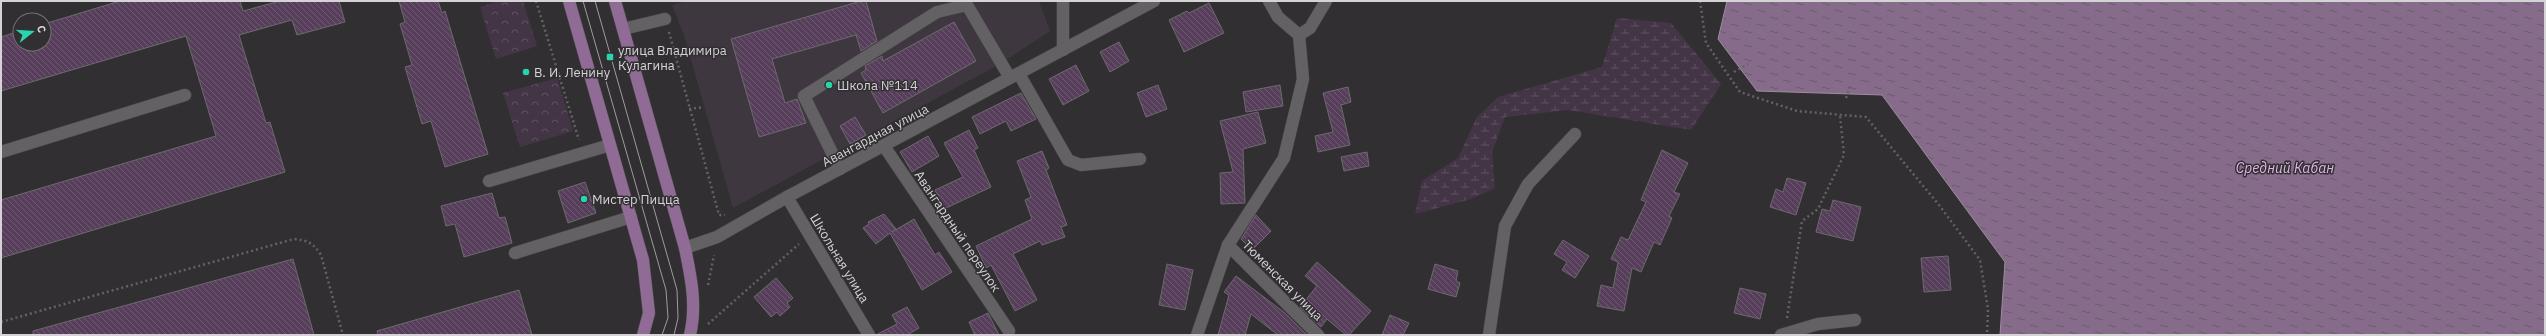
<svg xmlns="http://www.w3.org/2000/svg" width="2546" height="336" viewBox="0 0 2546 336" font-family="'IBM Plex Sans',sans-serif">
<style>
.built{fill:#3e373f}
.forest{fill:url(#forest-crowns)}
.wetland{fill:url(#wetland-marsh)}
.water{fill:url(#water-ripples);stroke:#9e8ba0}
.building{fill:url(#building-back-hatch);stroke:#6c6a6d}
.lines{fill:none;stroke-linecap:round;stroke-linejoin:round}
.minor-casing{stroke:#4e4c4e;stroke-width:13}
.major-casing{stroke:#4e4c4e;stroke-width:13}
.path{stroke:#646264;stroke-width:2.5;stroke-dasharray:2 3;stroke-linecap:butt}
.minor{stroke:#646164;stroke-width:12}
.major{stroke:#906b95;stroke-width:12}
.tram{stroke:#9e9c9e;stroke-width:1}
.poi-dot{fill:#29d5ac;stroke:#322f32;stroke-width:1.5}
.labels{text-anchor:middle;stroke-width:3;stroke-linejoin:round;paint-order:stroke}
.poi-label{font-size:13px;fill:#d5d3d5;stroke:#322f32;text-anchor:start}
.street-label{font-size:13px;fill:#d5d3d5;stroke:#322f32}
.water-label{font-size:14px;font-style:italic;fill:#e1b5e8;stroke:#322f32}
</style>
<defs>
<pattern id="forest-crowns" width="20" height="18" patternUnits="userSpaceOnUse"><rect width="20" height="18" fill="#443546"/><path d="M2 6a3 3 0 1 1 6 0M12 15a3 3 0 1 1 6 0" fill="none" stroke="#5e5160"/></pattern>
<pattern id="wetland-marsh" width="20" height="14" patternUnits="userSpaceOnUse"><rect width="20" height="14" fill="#443546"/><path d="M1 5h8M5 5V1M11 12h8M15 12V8" fill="none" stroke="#5e5160"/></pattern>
<pattern id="water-ripples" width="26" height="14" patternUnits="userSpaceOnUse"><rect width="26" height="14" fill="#866c8a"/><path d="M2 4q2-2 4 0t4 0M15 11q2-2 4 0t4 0" fill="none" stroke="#6a5a6c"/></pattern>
<pattern id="building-back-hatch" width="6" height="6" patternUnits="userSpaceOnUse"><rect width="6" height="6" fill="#573f5b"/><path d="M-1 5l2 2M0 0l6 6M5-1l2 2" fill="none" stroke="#6e5a72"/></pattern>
</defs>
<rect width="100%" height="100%" fill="#322f32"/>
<!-- built -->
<path class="built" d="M688,1H1039L1050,31L1000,64L733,208L685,38L672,5Z"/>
<!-- forest -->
<g class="forest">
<path d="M499,1H523L537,46L496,59L480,7Z"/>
<path d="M557,78L573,131L520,147L503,93Z"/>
</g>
<!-- wetland -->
<path class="wetland" d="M1617,18L1671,23L1721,84L1691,130L1568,110L1505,117L1492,152L1495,188L1471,199L1415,214L1422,181L1458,158L1477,117L1498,97L1602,67Z"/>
<!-- water -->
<path class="water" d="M1727,1H2545V335H2000L2005,262L1882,95L1757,91L1718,39Z"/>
<!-- building -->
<g class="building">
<path d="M120,1H240L243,11L280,1H339L345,22L297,35L292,20L239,35L266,123L270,122L285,172L1,258V200L216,136L186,36L1,91V37L20,31V44H44V24Z"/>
<path d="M399,1H438L442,13L445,11L488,154L445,167L431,121L422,124L405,67L412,65L400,24L405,22Z"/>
<path d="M861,1H866L877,41L861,51L856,35L772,59L785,103L797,99L806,123L759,137L731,39Z"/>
<path d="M1209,3L1224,33L1184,52L1169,20L1187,11L1189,13Z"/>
<path d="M954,22L976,61L883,113L861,73L866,70L865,66L882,56L883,61Z"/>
<path d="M1119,42L1129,61L1110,72L1100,52Z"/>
<path d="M1076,65L1089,91L1063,105L1049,79Z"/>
<path d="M1158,85L1167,109L1146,117L1137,93Z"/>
<path d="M1280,85L1283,106L1246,112L1243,92Z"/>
<path d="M1348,87L1351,102L1341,105L1350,145L1318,152L1315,136L1333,132L1323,93Z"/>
<path d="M1021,93L1036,119L1011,131L1006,121L980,134L972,117Z"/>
<path d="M1258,112L1266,143L1243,149L1245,203L1221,204L1220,173L1233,172L1220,121Z"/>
<path d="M855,117L866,135L850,144L840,126Z"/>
<path d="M969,130L978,148L974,150L991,187L944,209L935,190L963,177L944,143Z"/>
<path d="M928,136L939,156L912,172L900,152Z"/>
<path d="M1662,150L1688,163L1674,192L1680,194L1669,216L1672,218L1660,245L1654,242L1641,272L1632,268L1624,311L1597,306L1601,285L1613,288L1618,262L1611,259L1621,237L1628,240L1646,202L1641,200Z"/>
<path d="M1042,151L1049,168L1046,170L1067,225L1061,227L1065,237L1042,245L1040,241L1013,254L1037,300L1015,311L991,265L986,268L976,246L1032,219L1025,200L1031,197L1017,161Z"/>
<path d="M1367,152L1369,166L1344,171L1341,157Z"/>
<path d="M1787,178L1806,183L1796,215L1770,207L1776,189L1783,192Z"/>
<path d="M585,182L596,213L568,223L558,191Z"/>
<path d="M492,193L499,218L505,217L512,243L464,257L455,224L446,226L441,206Z"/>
<path d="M1833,200L1861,207L1853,241L1816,232L1822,209L1830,211Z"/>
<path d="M884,214L896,229L892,232L914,219L935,255L939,252L952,272L922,290L890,233L876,244L863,228L869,224L868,222Z"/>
<path d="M1256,215L1271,231L1252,250L1241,239Z"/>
<path d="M1563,240L1589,256L1575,278L1562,270L1567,262L1554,254Z"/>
<path d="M1948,256L1951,290L1924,292L1921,258Z"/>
<path d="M293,259L314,335H33V331Z"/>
<path d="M1317,262L1371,311L1349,335H1346L1327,319L1321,327L1300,307L1317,286L1305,276Z"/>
<path d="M1167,264L1193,270L1185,310L1159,305Z"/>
<path d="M1435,264L1458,271L1456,281L1460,283L1456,297L1428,289Z"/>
<path d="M1236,276L1285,313L1307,335H1278L1251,314L1245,335H1218L1229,295L1224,292Z"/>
<path d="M776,278L793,298L787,303L790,307L780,316L777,312L771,317L754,297Z"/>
<path d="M1740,288L1766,294L1760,319L1734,313Z"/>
<path d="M519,290L532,335H378L377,331Z"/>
<path d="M907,307L919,328L907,335H876L897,324L892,315Z"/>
<path d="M988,313L999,335H975L969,322Z"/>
<path d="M1390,315L1409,323L1403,335H1382Z"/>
</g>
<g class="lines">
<defs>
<g id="minor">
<path d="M1063,1V50"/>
<path d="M1269,1L1278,17L1299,35"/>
<path d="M623,29L665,19"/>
<path d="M1019,74L1068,160L1081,165L1140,159"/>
<path d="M884,146L1009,331"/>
<path d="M1,152L185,95"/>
<path d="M840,169L804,96L937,12L967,5L1010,78"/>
<path d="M489,181L610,145"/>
<path d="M787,197L869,335"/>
<path d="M1228,245L1318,335"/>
<path d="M685,248L717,237L787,197L1154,1"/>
<path d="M515,253L631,217"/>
<path d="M1197,335L1228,245L1284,158L1303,79L1299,35L1310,28L1326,1"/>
<path d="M1489,335L1505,226L1528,184L1575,134"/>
<path d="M1781,335L1818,324L1855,320"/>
</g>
<g id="major">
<path d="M569,1L643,260L649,313L643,335"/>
<path d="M615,1L685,248C691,277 697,305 690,335"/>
</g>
</defs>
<!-- minor casing -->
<use href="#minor" class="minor-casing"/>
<!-- major casing -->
<use href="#major" class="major-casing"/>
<!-- path -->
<g class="path">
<path d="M536,1L579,140"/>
<path d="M1700,1L1706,43L1740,92L1797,111L1866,117L1939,205L1980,260L1988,309L1987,335"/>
<path d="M669,32L719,215H725"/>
<path d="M1734,72L1748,64"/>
<path d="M1846,98L1850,86"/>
<path d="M689,109L704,107"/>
<path d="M708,285L714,255"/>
<path d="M1787,318L1802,221L1818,209L1844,155L1840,115"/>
<path d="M1,322L294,239C308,240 314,244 321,255L343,335"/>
<path d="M708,324L799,244"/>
</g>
<!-- minor -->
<use href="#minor" class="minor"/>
<!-- major -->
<use href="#major" class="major"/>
<!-- tram -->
<g class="tram">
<path d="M583,1L666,290L668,318L662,335"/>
<path d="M595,1L677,290L678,318L674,335"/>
</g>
</g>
<!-- markers -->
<g class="poi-dot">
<rect x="606" y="53" width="8" height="8" rx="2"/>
<circle cx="526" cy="72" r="4"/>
<circle cx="829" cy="85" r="4"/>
<circle cx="584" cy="199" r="4"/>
</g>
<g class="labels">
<!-- poi labels -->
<g class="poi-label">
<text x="618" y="55">улица Владимира<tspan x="618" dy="15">Кулагина</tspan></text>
<text x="534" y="77">В. И. Ленину</text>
<text x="837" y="90">Школа №114</text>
<text x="592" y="204">Мистер Пицца</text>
</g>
<!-- street labels -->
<g class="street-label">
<text transform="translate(875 135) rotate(-28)" y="5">Авангардная улица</text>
<text transform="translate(958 231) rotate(56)" y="5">Авангардный переулок</text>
<text transform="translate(840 258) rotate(59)" y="5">Школьная улица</text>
<text transform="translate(1283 280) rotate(45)" y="5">Тюменская улица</text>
</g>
<!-- water labels -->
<g class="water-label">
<text x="2285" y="173">Средний Кабан</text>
</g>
</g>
<!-- border -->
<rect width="2546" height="336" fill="none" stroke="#d5d3d5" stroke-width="4"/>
<!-- north arrow -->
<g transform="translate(32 32) rotate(73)"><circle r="19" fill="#322f32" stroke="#737173"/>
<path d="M0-3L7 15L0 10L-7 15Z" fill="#29d5ac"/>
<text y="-6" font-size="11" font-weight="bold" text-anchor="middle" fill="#d5d3d5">С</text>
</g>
</svg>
